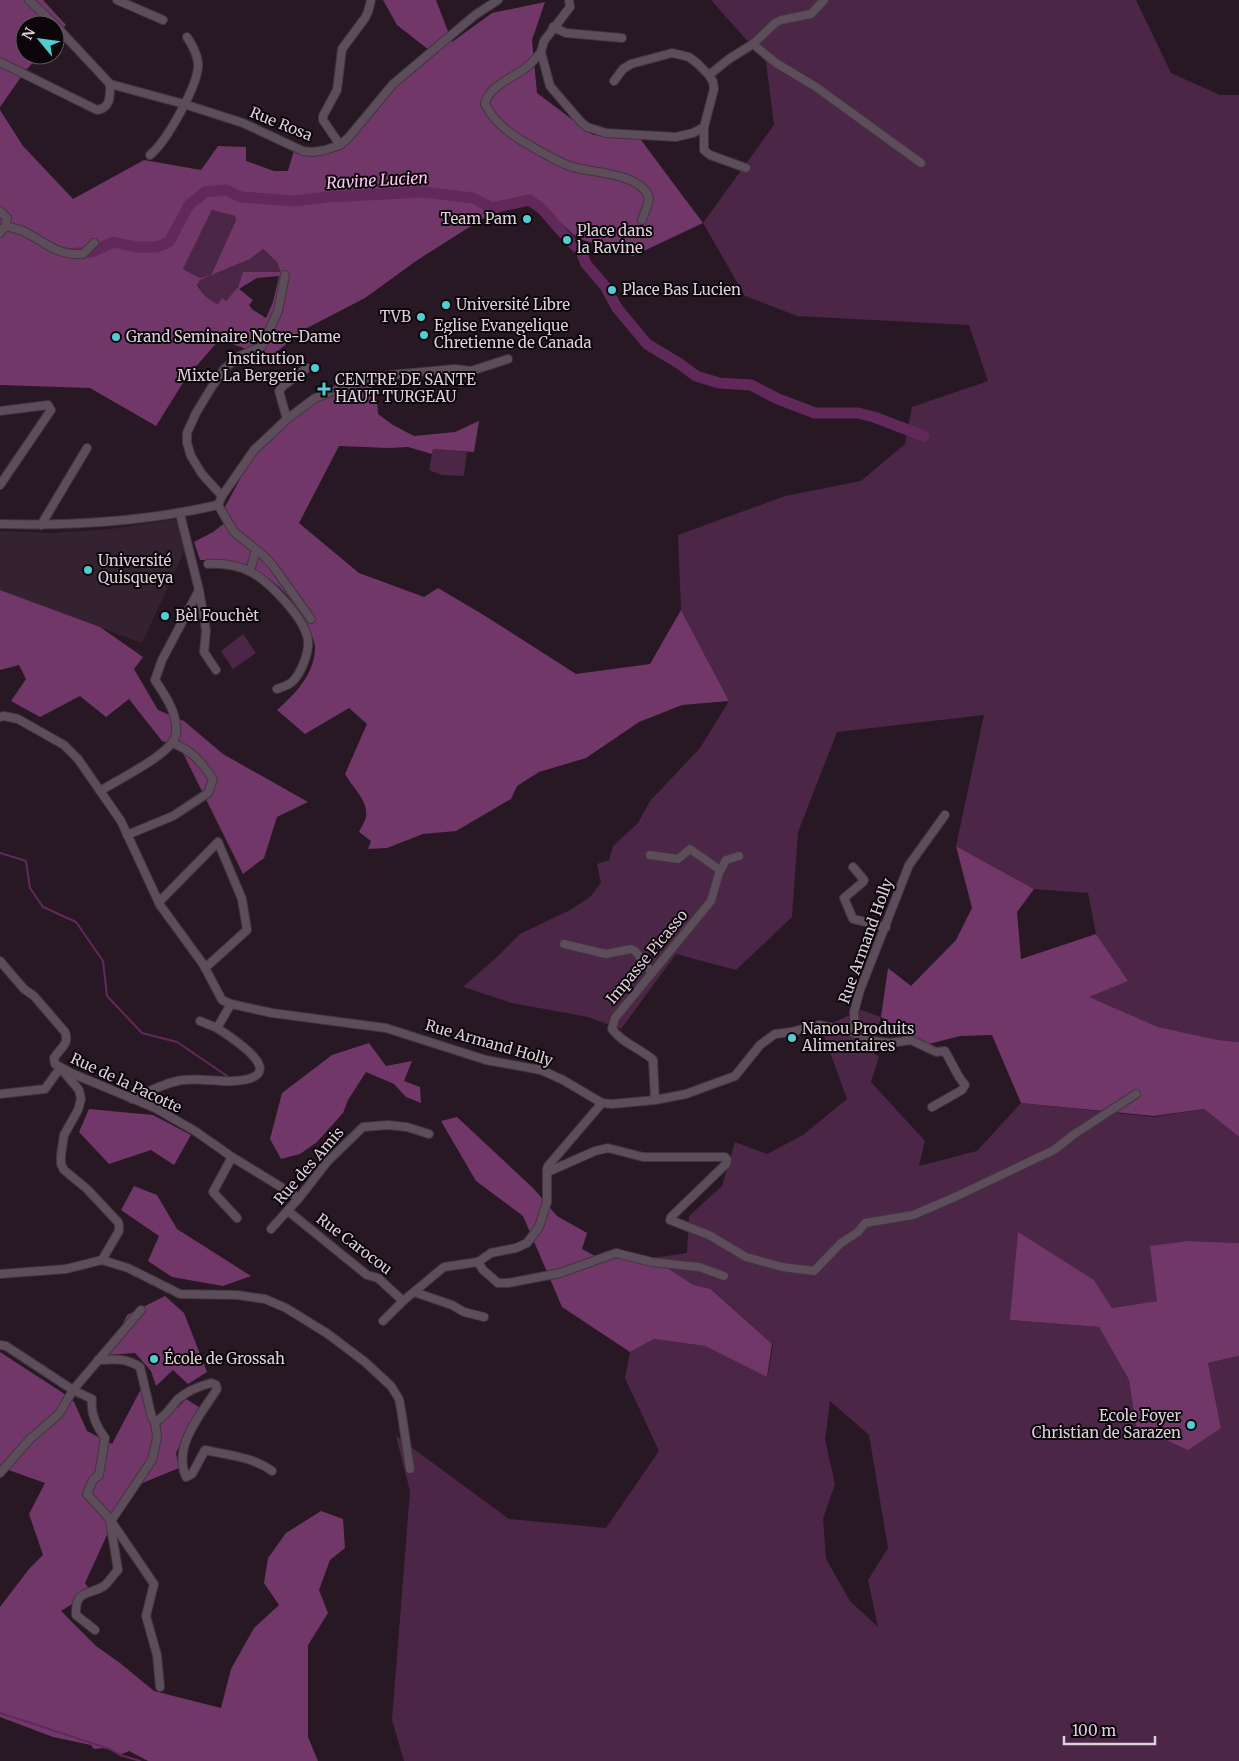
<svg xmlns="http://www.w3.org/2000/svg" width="1239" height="1761" viewBox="0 0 1239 1761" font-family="Merriweather,serif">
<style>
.built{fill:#342231}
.green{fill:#4c2646;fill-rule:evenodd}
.forest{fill:#713769;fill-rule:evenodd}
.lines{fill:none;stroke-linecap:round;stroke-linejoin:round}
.stream{stroke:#61295a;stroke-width:2}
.river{stroke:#61295a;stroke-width:11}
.minor-casing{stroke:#40353e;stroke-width:10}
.minor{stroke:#5d4c5a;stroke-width:8}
.poi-dot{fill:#52ccd1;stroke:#0c060b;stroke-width:2}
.labels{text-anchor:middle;stroke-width:4;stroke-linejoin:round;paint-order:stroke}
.street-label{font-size:15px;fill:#dbd1d9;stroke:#0c060b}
.poi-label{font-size:15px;fill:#dbd1d9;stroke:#0c060b;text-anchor:start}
.water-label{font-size:16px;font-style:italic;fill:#fcc7f2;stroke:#0c060b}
</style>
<rect width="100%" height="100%" fill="#271824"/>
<!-- built -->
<path class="built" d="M176,519L185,550L142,643L0,590V531L50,533L86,531L111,529Z"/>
<!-- green -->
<g class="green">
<path d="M711,0H1136L1171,73L1220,95H1239V1042L1218,1040L1158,1027L1088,997L1127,981L1096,934L1088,893L1034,889L956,846L984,715L837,732L798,832L792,917L736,970L676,954L621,1029L588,1017L512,1003L463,987L499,955L520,934L570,910L590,897L601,883L597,864L609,860L613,846L638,823L650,801L700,748L729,701L681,610L678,535L785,496L861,481L905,444L912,407L988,381L969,325L797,316L745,296L703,223L774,125L766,62Z"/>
<path d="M212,210L235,216L236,220L211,275L200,278L183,269Z"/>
<path d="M263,249L277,262L282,272H243C239,286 233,299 218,304C208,300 203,294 197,284L200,280L250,259Z"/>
<path d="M433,449L467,452L464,476L442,475L429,470Z"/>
<path d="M243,634L256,653L233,669L221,651Z"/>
<path d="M861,1010L881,1017L871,1051L879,1057L871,1082L925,1141L919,1166L977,1151L1021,1103L1154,1117L1204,1109L1239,1137V1243L1189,1241L1157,1301L1112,1308L1094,1280L1011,1320L1099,1327L1129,1380L1136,1426L1221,1428L1208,1363L1239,1356V1761H404L392,1720L410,1491L396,1436L509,1519L606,1528L659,1451L625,1378L630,1352L654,1339L705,1346L767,1377V1380L773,1345L712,1289L693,1286L652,1258L687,1253L689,1216L722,1186L735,1142L767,1154L803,1135L847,1099L821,1028ZM830,1401L869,1435L888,1548L868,1580L878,1627L850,1601L826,1559L823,1519L835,1484L825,1440Z"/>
</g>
<!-- forest -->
<g class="forest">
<path d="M0,0H43L66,25L55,38V25H25V55H40L26,70L0,107Z"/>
<path d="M383,0H436L452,42L492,13L545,2L532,40L537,93L593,135L638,136L703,223L633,256L577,238L534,198L482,219L416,261L365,298L307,328L271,356L256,353L220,339L186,378L156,426L90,388L0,385V110L23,146L73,199L144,160L201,170L218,146L246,147V161L274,171H288L296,143L305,147L322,149L344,141L429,50L397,25ZM212,210L235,216L236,220L211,275L200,278L183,269ZM263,249L277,262L281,272H243L238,287L226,301L222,298L218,304C208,300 203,294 197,285L200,280L250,259ZM279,276L273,302L266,318L253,310L249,305L253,300L239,289L257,278Z"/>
<path d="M370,383L377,397L378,414L393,425L414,436L455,432L479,421L474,452L433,449L432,454L408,447L389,448L339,446L299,523L359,573L424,597L438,588L482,614L576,674L650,664L681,610L729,701L682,705L639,722L586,758L539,772L517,786L511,799L456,831L423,834L387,848L368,849L371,841L359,832C361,827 365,822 366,817C369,801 352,787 345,774L367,724L349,708L305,734L277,710C295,694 313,676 315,650C316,640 308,628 302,619C298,613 295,606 291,600C270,572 234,559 200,560L194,542L213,532L230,519L224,509L250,460L290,415L323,395Z"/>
<path d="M0,590L100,627L143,657L134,669L158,710L184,721L223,754L308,802L277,817L264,858L243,874L180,747L162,741L129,699L106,717L80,696L40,717L11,701L26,679L19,665L0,670Z"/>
<path d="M956,846L1034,889L1017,912L1021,959L1096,934L1128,981L1089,997L1158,1027L1218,1040L1239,1042V1137L1204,1109L1154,1116L1021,1103L992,1035L960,1036L925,1045L881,1017L888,968L911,986L956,940L972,908Z"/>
<path d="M369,1043L386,1066L412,1061L404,1081L420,1087L421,1103L406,1097L394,1084L366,1072L348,1100L343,1113L317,1142L300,1154L281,1159L270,1139L282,1093L332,1055Z"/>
<path d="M89,1109L153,1115L191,1135L174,1165L151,1150L109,1164L79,1132Z"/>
<path d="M457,1117L534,1189L557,1216L587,1233L582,1249L597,1257L652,1258L693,1285L711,1289L772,1344L767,1377L705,1346L654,1339L630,1352L562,1307L523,1216L476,1181L441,1121Z"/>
<path d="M134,1186L157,1195L177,1229L251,1276L223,1286L172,1277L148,1261L159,1236L121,1210Z"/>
<path d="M1018,1232L1094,1280L1112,1308L1157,1301L1150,1246L1189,1241L1239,1243V1356L1208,1363L1221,1428L1188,1450L1136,1426L1129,1380L1099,1327L1010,1320Z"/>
<path d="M165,1296L184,1313L207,1372L188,1384L173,1370L156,1386L151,1371L135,1353L108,1355L127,1315Z"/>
<path d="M0,1352L63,1393L74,1402L87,1431L112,1444L141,1389L155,1430L186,1399L199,1407L176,1453L179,1468L128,1489L85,1583L91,1592L61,1611L96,1646L120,1663L154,1691L221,1708L231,1669L254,1628L279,1605L264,1583L268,1558L286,1533L321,1511L343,1519L345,1548L330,1560L319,1590L328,1613L308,1645V1737L318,1761H148L129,1751L120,1755C111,1749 106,1747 94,1749L91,1745L53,1737L0,1717V1607L29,1569L43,1555L29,1514L45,1483L0,1467Z"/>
</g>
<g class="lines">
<!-- stream -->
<g class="stream">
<path d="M0,853L26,861L30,888L43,907L76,922L103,961L107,996L142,1033L177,1042L230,1078"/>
<path d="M0,1713L110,1749L120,1755L140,1761"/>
</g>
<!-- river -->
<path class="river" d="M76,253L92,252L113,242L136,247H157L169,242L189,205L205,192L226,190L241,197L294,201L328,197L423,192L473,198L492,208L529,200L542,209L569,240L581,251L586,264L605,286L617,308L647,344L680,364L696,376L719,383L751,385L778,399L815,413H858L874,417L924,436"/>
<defs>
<g id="minor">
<path d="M29,0L55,25"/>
<path d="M117,0L163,20"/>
<path d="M569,0L570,7L544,41L541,52L550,86L580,121L587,127L606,133L676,137L693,133L704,127"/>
<path d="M55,25L110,84L184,104L243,123L303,151L313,152L325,150L340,145L349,137L393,84L475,15L498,0"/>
<path d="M553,27L566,33L622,38"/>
<path d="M753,44L776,63L816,87L921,163"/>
<path d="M541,52C537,57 533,62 528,66C514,78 489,85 485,104C497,128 520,140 543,153C551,157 559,162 567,165C589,174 636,171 648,195C651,201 644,213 642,220"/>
<path d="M0,62L97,110C111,108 110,96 110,84"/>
<path d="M709,75L729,59L753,44L775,23L781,20L811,14L824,0"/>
<path d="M614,81L623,69L631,64L672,53L689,57L698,64L709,75L713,82L714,89L704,127V150L710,155L746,168"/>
<path d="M340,145L323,120V116L337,90L342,49L365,18L368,12L371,0"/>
<path d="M150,155C166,142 200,83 198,63C197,53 192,45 187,37"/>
<path d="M0,211L7,218L5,226L0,233"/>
<path d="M5,226C11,228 19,229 25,232C47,243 55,255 83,254L94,243"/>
<path d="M0,411L48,405L51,410L0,485"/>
<path d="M287,419L279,391L283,386L307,368"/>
<path d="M222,496L202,474L191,456L187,443V433L196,413L213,385L225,368L240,356L262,346L278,311L285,275"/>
<path d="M218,505L234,532L263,555L273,566L311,619"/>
<path d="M180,514L199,590L206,630L204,652L216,670"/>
<path d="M0,524C73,526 147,521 218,505L222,496L254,450L287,419L315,398L352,384L390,375L455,369L471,371L508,359"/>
<path d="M41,525L87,448"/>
<path d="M208,564C222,563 236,565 249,571C268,580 306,619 308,641C309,652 302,671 294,680C290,685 283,687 277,689"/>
<path d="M250,571L256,550"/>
<path d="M0,717L4,716L18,719L64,745L78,759L121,821L160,905L203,964L222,1000L231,1004L272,1013L386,1028L486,1060L541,1070L563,1080L602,1103L612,1104L655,1100L686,1094L735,1076L760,1045L775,1034L791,1032L819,1025L855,1033L854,1012L860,990L909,865L945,815"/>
<path d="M100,791C118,780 158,760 171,744C175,739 177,732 176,726C175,709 164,694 155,680L162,660L199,590"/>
<path d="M127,835L173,816L208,793L213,779C202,763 192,750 172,743"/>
<path d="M650,855L678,859L690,849L720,870"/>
<path d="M853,867L864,880L863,882L844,898L853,919L886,927"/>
<path d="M159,902L218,842L242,899L247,930L205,968"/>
<path d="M564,944L606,954L631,949L635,951L652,973"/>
<path d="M0,961L24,989L34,996L65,1032C70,1044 60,1048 54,1058L55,1064L71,1073L155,1108L195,1131L232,1157L299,1198"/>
<path d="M200,1021L217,1028"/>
<path d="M855,1033L866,1040L890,1043L911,1040L936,1052L945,1051L959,1077L965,1085L962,1090L932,1107"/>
<path d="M0,1094L45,1089L60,1068"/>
<path d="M132,1099C148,1092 166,1082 183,1080C200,1078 217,1082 234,1081C292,1077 237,1041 217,1028L231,1004"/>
<path d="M655,1100L653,1060C640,1048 623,1044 612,1029L615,1018L711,901L719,873L726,860L739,856"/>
<path d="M602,1103L548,1166L547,1169L550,1171L595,1151L608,1148L643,1157H725L727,1160L726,1164L671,1217L670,1220L709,1235L746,1257L782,1267L814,1271L841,1243L858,1232L865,1223L913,1215L955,1197L1054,1150L1073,1135L1136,1094"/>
<path d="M232,1157L213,1192L237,1218"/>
<path d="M288,1211L367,1275L378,1278L403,1301"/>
<path d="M271,1229L299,1198L328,1161L363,1127L388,1125L407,1127L429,1134"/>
<path d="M102,1260L128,1268L180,1294L237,1295L265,1299L286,1308L328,1334L365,1362L391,1386L399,1399L401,1409L410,1469"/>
<path d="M478,1262L483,1270L498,1283H508L560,1273L616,1253L652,1262L699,1267L724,1276"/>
<path d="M0,1274L66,1269L102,1260L119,1231V1226L118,1222L87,1189L64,1170L61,1164V1155L64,1135L78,1110L81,1099L79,1090L63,1071"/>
<path d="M414,1292L452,1305L464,1312L484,1317"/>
<path d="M383,1321L403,1301L444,1267L478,1262L491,1253L516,1248L527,1243L539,1227L547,1202V1169"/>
<path d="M0,1345L6,1346L73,1390L141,1310"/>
<path d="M98,1360C114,1359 126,1358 140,1367L152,1418L155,1422C165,1417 171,1407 178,1399C187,1391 200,1386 211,1383L216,1385L217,1389C202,1413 172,1446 186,1477L192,1474L205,1450C228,1455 253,1457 272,1471"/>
<path d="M0,1473L30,1439L59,1414L73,1390L92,1399C90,1414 96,1426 105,1438L99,1475L93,1480L87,1494L109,1518L154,1584L146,1616L157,1655L160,1687"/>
<path d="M111,1521L152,1460L157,1438L155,1422"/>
<path d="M95,1630L76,1615C75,1589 88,1596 104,1586C109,1582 113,1575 118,1570L110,1521"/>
</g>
</defs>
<!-- minor casing -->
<use href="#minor" class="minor-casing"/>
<!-- minor -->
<use href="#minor" class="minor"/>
</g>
<!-- markers -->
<g class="poi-dot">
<circle cx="527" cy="219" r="5"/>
<circle cx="567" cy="240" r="5"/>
<circle cx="612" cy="290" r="5"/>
<circle cx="446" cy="305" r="5"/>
<circle cx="421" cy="317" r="5"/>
<circle cx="424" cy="335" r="5"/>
<circle cx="116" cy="337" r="5"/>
<circle cx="315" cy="368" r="5"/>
<path d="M321.5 381.5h5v5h5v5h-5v5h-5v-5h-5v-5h5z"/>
<circle cx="88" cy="570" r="5"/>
<circle cx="165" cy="616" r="5"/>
<circle cx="792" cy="1038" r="5"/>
<circle cx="154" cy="1359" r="5"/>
<circle cx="1191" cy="1425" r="5"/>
</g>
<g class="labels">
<!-- street labels -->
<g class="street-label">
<text transform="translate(281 124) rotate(22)" y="5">Rue Rosa</text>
<text transform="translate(866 941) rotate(-70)" y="5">Rue Armand Holly</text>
<text transform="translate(647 957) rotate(-50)" y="5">Impasse Picasso</text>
<text transform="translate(489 1043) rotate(16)" y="5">Rue Armand Holly</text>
<text transform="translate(126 1083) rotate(25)" y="5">Rue de la Pacotte</text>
<text transform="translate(309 1166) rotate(-49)" y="5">Rue des Amis</text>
<text transform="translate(354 1244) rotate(37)" y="5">Rue Carocou</text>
</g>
<!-- poi labels -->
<g class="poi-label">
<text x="517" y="224" text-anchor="end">Team Pam</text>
<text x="577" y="236">Place dans<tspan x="577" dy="17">la Ravine</tspan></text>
<text x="622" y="295">Place Bas Lucien</text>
<text x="456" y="310">Université Libre</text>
<text x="411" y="322" text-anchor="end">TVB</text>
<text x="434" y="331">Eglise Evangelique<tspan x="434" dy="17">Chretienne de Canada</tspan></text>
<text x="126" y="342">Grand Seminaire Notre-Dame</text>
<text x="305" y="364" text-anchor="end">Institution<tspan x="305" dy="17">Mixte La Bergerie</tspan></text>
<text x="335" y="385">CENTRE DE SANTE<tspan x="335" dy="17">HAUT TURGEAU</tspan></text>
<text x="98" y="566">Université<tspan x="98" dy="17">Quisqueya</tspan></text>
<text x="175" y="621">Bèl Fouchèt</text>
<text x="802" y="1034">Nanou Produits<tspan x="802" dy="17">Alimentaires</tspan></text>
<text x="164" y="1364">École de Grossah</text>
<text x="1181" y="1421" text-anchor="end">Ecole Foyer<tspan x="1181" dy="17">Christian de Sarazen</tspan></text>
</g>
<!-- water labels -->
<g class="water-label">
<text transform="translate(377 180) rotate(-3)" y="6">Ravine Lucien</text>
</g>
</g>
<!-- north arrow -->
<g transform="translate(40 40) rotate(299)"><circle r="24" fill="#0c060b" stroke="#5f575d"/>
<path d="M0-4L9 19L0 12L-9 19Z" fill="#52ccd1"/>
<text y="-8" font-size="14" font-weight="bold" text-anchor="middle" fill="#dbd1d9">N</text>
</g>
<!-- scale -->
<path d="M1064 1736v8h91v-8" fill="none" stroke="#dbd1d9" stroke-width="2.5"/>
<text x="1072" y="1736" font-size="15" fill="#dbd1d9" stroke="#0c060b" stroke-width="4" paint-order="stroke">100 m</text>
</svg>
